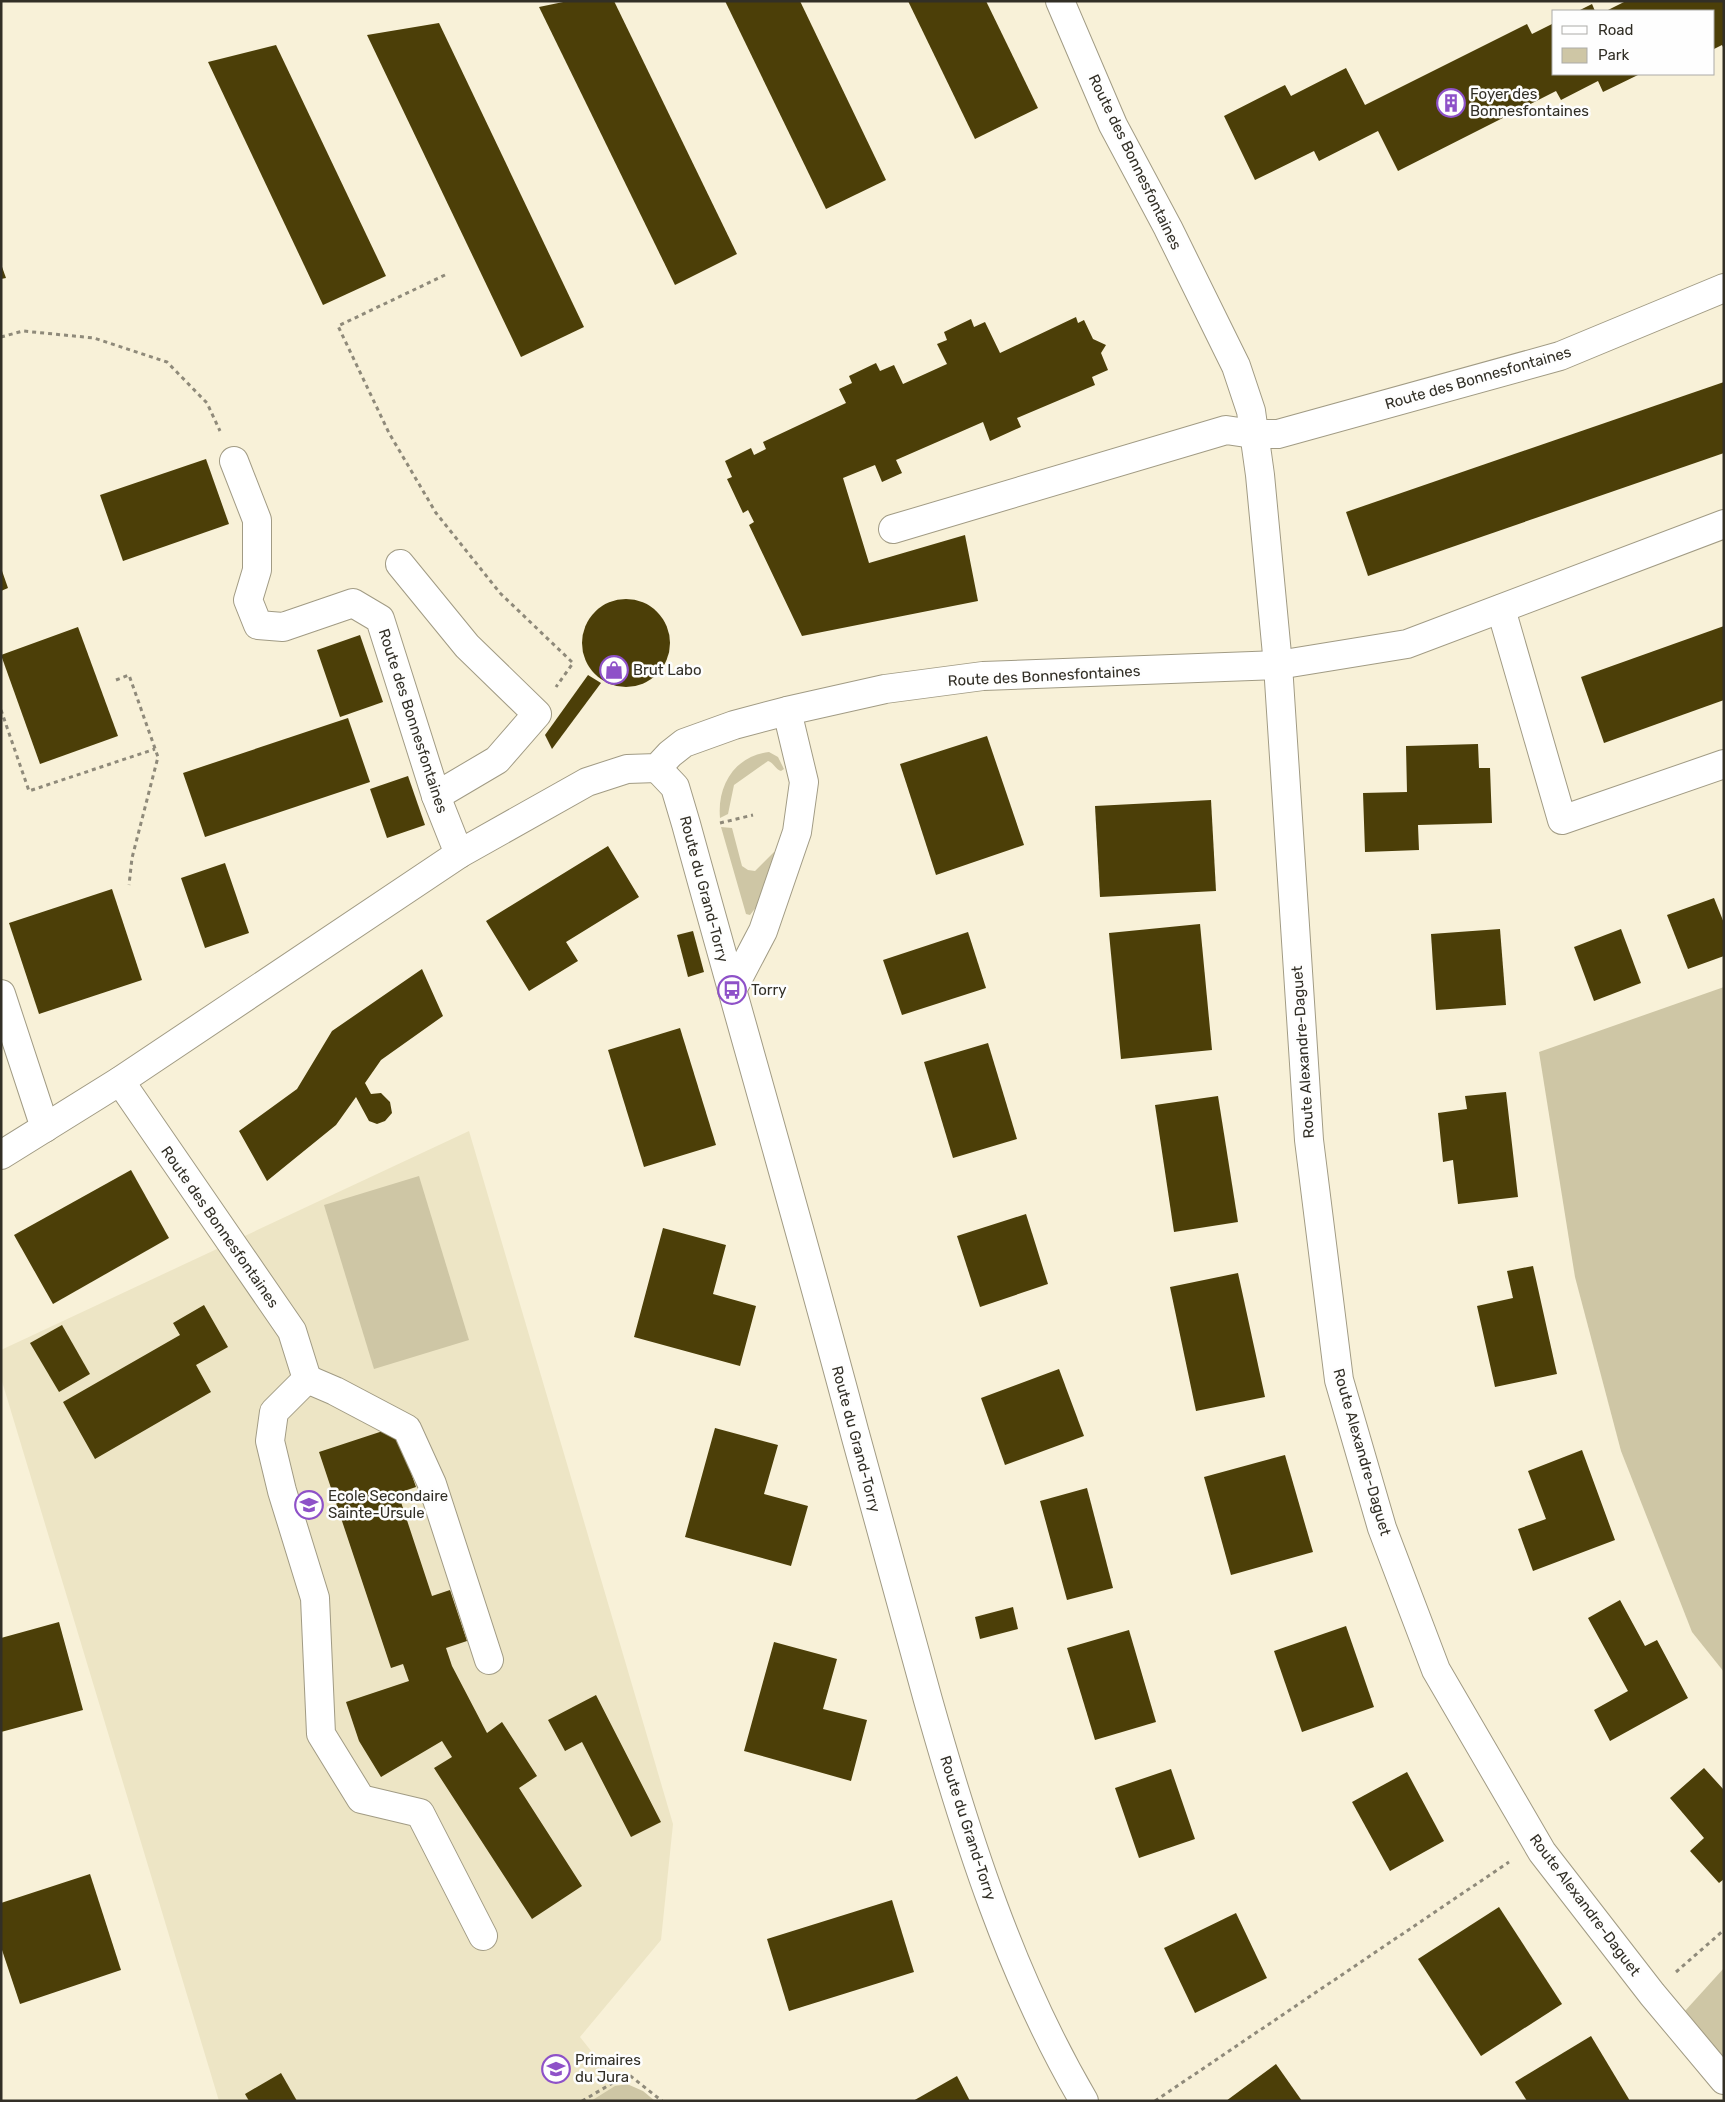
<svg xmlns="http://www.w3.org/2000/svg" width="1725" height="2102" viewBox="0 0 1725 2102" font-family="Rubik,sans-serif">
<style>
.built{fill:#ede5c5}
.green{fill:#cec6a5}
.building{fill:#4c3f08}
.lines{fill:none;stroke-linecap:round;stroke-linejoin:round}
.minor-casing{stroke:#a19b84;stroke-width:30}
.path{stroke:#8f8a7a;stroke-width:3;stroke-dasharray:4 4;stroke-linecap:butt}
.minor{stroke:#fff;stroke-width:28}
.labels{text-anchor:middle;stroke-width:5;stroke-linejoin:round;paint-order:stroke}
.poi-label{font-size:15px;fill:#322f26;stroke:#fefefe;text-anchor:start}
.street-label{font-size:15px;fill:#322f26;stroke:#fefefe}
</style>
<rect width="100%" height="100%" fill="#f8f1d8"/>
<!-- built -->
<path class="built" d="M469,1131L673,1824L661,1940L580,2037L631,2101H219L1,1378V1350Z"/>
<!-- green -->
<g class="green">
<path d="M769,752L778,757L784,769L781,771C775,769 774,763 768,761L734,785L728,814L720,818C717,785 735,756 769,752Z"/>
<path d="M721,827L732,828L742,866L748,870L755,871L774,852L775,854L761,901L750,915L746,914Z"/>
<path d="M1724,987V1672L1692,1632L1621,1451L1575,1277L1539,1052Z"/>
<path d="M419,1176L469,1340L374,1369L324,1205Z"/>
<path d="M1724,1968V2077L1675,2022Z"/>
<path d="M627,2084L643,2091L655,2101H591L615,2086Z"/>
</g>
<!-- building -->
<g class="building">
<path d="M568,1H614L737,254L675,285L539,7Z"/>
<path d="M725,1H800L886,180L826,209Z"/>
<path d="M908,1H986L1038,108L975,139Z"/>
<path d="M1626,1H1724V49L1722,45L1714,49V11H1606Z"/>
<path d="M1592,4L1595,11H1578Z"/>
<path d="M439,23L584,327L521,357L367,35Z"/>
<path d="M1554,23V74H1640L1603,92L1598,81L1561,100L1556,91L1398,171L1378,131L1319,161L1314,151L1255,180L1224,116L1285,85L1291,96L1346,68L1365,105L1527,24L1532,34Z"/>
<path d="M276,45L386,276L323,305L208,62Z"/>
<path d="M1,264L6,278L1,279Z"/>
<path d="M1076,317L1078,323L1084,320L1093,339L1106,345L1101,353L1108,370L1092,377L1095,385L1017,418L1021,427L990,441L983,422L896,460L902,473L882,482L875,465L843,478L869,563L965,535L978,601L802,636L749,525L754,522L748,510L743,513L727,479L732,477L725,461L751,448L754,455L766,449L763,442L846,403L839,389L852,383L849,376L876,363L880,371L894,365L903,384L947,364L937,344L947,340L944,332L971,319L974,327L985,322L1000,353Z"/>
<path d="M1724,382V453L1368,576L1346,512Z"/>
<path d="M206,459L229,524L123,561L100,495Z"/>
<path d="M1,568L8,588L1,591Z"/>
<circle cx="626" cy="643" r="44"/>
<path d="M1724,626V700L1604,743L1581,677Z"/>
<path d="M78,627L118,736L40,764L1,655Z"/>
<path d="M360,635L383,702L340,717L317,650Z"/>
<path d="M588,675L601,683L552,749L545,735Z"/>
<path d="M348,718L370,782L205,837L183,773Z"/>
<path d="M987,736L1024,845L936,875L900,764Z"/>
<path d="M1478,744L1479,768H1490L1492,823L1418,825L1419,850L1365,852L1363,793L1407,792L1406,746Z"/>
<path d="M408,776L425,825L387,838L370,789Z"/>
<path d="M1211,800L1216,891L1100,897L1095,806Z"/>
<path d="M608,846L639,897L566,942L578,961L529,991L486,921Z"/>
<path d="M225,863L249,933L205,948L181,878Z"/>
<path d="M112,889L142,980L39,1014L9,923Z"/>
<path d="M1714,898L1724,923V956L1688,969L1667,915Z"/>
<path d="M1200,924L1212,1050L1121,1059L1109,933Z"/>
<path d="M1500,929L1506,1005L1436,1010L1431,934Z"/>
<path d="M1621,929L1641,983L1594,1001L1574,947Z"/>
<path d="M693,931L704,972L688,977L677,935Z"/>
<path d="M968,932L986,988L902,1015L883,960Z"/>
<path d="M422,969L443,1016L381,1060L365,1083L371,1094L381,1093L390,1102L392,1113L385,1121L377,1124L369,1121L356,1097L336,1125L267,1181L239,1131L297,1089L332,1031Z"/>
<path d="M680,1028L716,1145L644,1167L608,1050Z"/>
<path d="M988,1043L1017,1139L953,1158L924,1062Z"/>
<path d="M1506,1092L1518,1197L1458,1204L1453,1160L1443,1162L1438,1113L1467,1109L1465,1096Z"/>
<path d="M1218,1096L1238,1222L1174,1232L1155,1105Z"/>
<path d="M131,1170L169,1238L53,1304L14,1235Z"/>
<path d="M1026,1214L1048,1284L980,1307L957,1236Z"/>
<path d="M663,1228L726,1245L713,1294L756,1306L740,1366L634,1337Z"/>
<path d="M1533,1266L1557,1374L1495,1387L1477,1306L1513,1298L1507,1271Z"/>
<path d="M1238,1273L1265,1397L1196,1411L1170,1287Z"/>
<path d="M204,1305L228,1347L196,1365L211,1392L95,1459L63,1402L180,1335L173,1323Z"/>
<path d="M62,1325L90,1374L59,1392L30,1343Z"/>
<path d="M1059,1369L1084,1436L1005,1465L981,1398Z"/>
<path d="M395,1427L416,1487L398,1493L432,1596L450,1590L467,1641L446,1648L452,1666L487,1733L502,1722L537,1776L519,1788L582,1886L532,1919L434,1768L452,1757L442,1741L381,1777L359,1741L346,1702L409,1681L403,1664L391,1668L319,1452Z"/>
<path d="M715,1428L778,1445L764,1494L808,1506L791,1566L685,1537Z"/>
<path d="M1582,1450L1615,1540L1533,1571L1518,1529L1546,1519L1528,1471Z"/>
<path d="M1285,1455L1313,1552L1231,1575L1204,1477Z"/>
<path d="M1087,1488L1113,1588L1067,1600L1040,1501Z"/>
<path d="M1620,1600L1645,1646L1657,1640L1688,1698L1610,1741L1594,1710L1628,1691L1588,1618Z"/>
<path d="M1013,1607L1018,1629L980,1639L975,1617Z"/>
<path d="M59,1622L83,1710L1,1732V1638Z"/>
<path d="M1346,1626L1374,1707L1302,1732L1274,1651Z"/>
<path d="M1129,1630L1156,1722L1095,1740L1067,1648Z"/>
<path d="M774,1642L837,1659L823,1709L867,1720L851,1781L744,1751Z"/>
<path d="M596,1695L661,1822L631,1837L582,1742L565,1751L548,1720Z"/>
<path d="M1704,1768L1724,1790V1879L1719,1883L1690,1851L1704,1838L1670,1798Z"/>
<path d="M1171,1769L1195,1839L1139,1858L1115,1788Z"/>
<path d="M1407,1772L1444,1841L1390,1871L1352,1802Z"/>
<path d="M90,1874L121,1970L20,2004L1,1947V1903Z"/>
<path d="M892,1900L914,1972L789,2011L767,1939Z"/>
<path d="M1499,1907L1562,2004L1481,2056L1418,1959Z"/>
<path d="M1236,1913L1267,1978L1195,2013L1164,1948Z"/>
<path d="M1591,2036L1630,2101H1527L1515,2082Z"/>
<path d="M1276,2064L1302,2101H1226Z"/>
<path d="M281,2073L297,2101H249L245,2094Z"/>
<path d="M957,2076L970,2101H913Z"/>
</g>
<g class="lines">
<defs>
<g id="minor">
<path d="M1060,1L1113,125L1168,228L1236,366L1251,411L1260,475L1278,665L1309,1140L1339,1380L1382,1528L1436,1670L1542,1852L1652,1994L1724,2080"/>
<path d="M234,461L257,520V570L248,600L258,625L283,627L353,603L380,619L436,796L459,854"/>
<path d="M893,529L1226,430L1253,434H1278L1560,356L1724,288"/>
<path d="M400,564L467,646L537,714L497,760L436,796"/>
<path d="M1501,609L1562,820L1724,764"/>
<path d="M657,768L675,787L686,824C742,1028 801,1230 855,1434C879,1523 903,1612 928,1700C967,1838 1011,1977 1084,2101"/>
<path d="M732,990L763,931L797,832L804,782L787,711"/>
<path d="M1,994L45,1128"/>
<path d="M120,1081L292,1331L307,1379"/>
<path d="M1,1155L120,1081L459,854L587,782L627,769L657,768L670,754L684,743L734,725L787,711L885,689L983,676L1278,665L1407,644L1724,524"/>
<path d="M307,1379L274,1412L270,1441L282,1491L315,1598L321,1734L361,1799L420,1813L483,1936"/>
<path d="M307,1379L335,1391L407,1429L432,1484L489,1660"/>
</g>
</defs>
<!-- minor casing -->
<use href="#minor" class="minor-casing"/>
<!-- path -->
<g class="path">
<path d="M445,275L338,326L389,433L436,513L500,593L573,663L556,687"/>
<path d="M1,337L23,331L94,338L167,362L207,403L220,431"/>
<path d="M116,680L129,675L158,757L132,858L129,885"/>
<path d="M1,710L29,791L155,749"/>
<path d="M720,823L753,815"/>
<path d="M1676,1972L1724,1930"/>
<path d="M582,2101L628,2074L662,2101"/>
<path d="M1155,2101L1509,1862"/>
</g>
<!-- minor -->
<use href="#minor" class="minor"/>
</g>
<!-- icons -->
<defs>
<symbol id="building-ring" viewBox="-11 -11 22 22"><circle r="9.5" fill="#fefefe" stroke="#8e51c8" stroke-width="1.5"/><path d="M-4-6H4V6H1V3H-1V6H-4ZM-2.5-4.3h1.7v1.8h-1.7ZM.8-4.3h1.7v1.8H.8ZM-2.5-1h1.7V.8h-1.7ZM.8-1h1.7V.8H.8Z" fill="#8e51c8"/></symbol>
<symbol id="shop-ring" viewBox="-11 -11 22 22"><circle r="9.5" fill="#fefefe" stroke="#8e51c8" stroke-width="1.5"/><path d="M-5-2.5h2.3a2.7 3.5 0 0 1 5.4 0H5L5.5 6h-11ZM-1.5-2.5h3a1.5 2.3 0 0 0-3 0Z" fill="#8e51c8"/></symbol>
<symbol id="bus-ring" viewBox="-11 -11 22 22"><circle r="9.5" fill="#fefefe" stroke="#8e51c8" stroke-width="1.5"/><path d="M-5-6H5V4H4V6H2V4H-2V6H-4V4H-5ZM-3.5-4V0h7V-4ZM-3.5 1.2v1.5H-2V1.2ZM2 1.2v1.5H3.5V1.2Z" fill="#8e51c8"/></symbol>
<symbol id="school-ring" viewBox="-11 -11 22 22"><circle r="9.5" fill="#fefefe" stroke="#8e51c8" stroke-width="1.5"/><path d="M0-5L7-2L0 1L-7-2ZM-4 1L0 2.5L4 1V4Q0 6-4 4Z" fill="#8e51c8"/></symbol>
</defs>
<g fill-rule="evenodd">
<use href="#building-ring" x="1435" y="87" width="32" height="32"/>
<use href="#shop-ring" x="598" y="654" width="32" height="32"/>
<use href="#bus-ring" x="716" y="974" width="32" height="32"/>
<use href="#school-ring" x="293" y="1489" width="32" height="32"/>
<use href="#school-ring" x="540" y="2053" width="32" height="32"/>
</g>
<g class="labels">
<!-- poi labels -->
<g class="poi-label">
<text x="1470" y="99">Foyer des<tspan x="1470" dy="17">Bonnesfontaines</tspan></text>
<text x="633" y="675">Brut Labo</text>
<text x="751" y="995">Torry</text>
<text x="328" y="1501">Ecole Secondaire<tspan x="328" dy="17">Sainte-Ursule</tspan></text>
<text x="575" y="2065">Primaires<tspan x="575" dy="17">du Jura</tspan></text>
</g>
<!-- street labels -->
<g class="street-label">
<text transform="translate(1135 162) rotate(64)" y="5">Route des Bonnesfontaines</text>
<text transform="translate(1478 378) rotate(-16)" y="5">Route des Bonnesfontaines</text>
<text transform="translate(1044 676) rotate(-3)" y="5">Route des Bonnesfontaines</text>
<text transform="translate(413 721) rotate(72)" y="5">Route des Bonnesfontaines</text>
<text transform="translate(704 889) rotate(75)" y="5">Route du Grand-Torry</text>
<text transform="translate(1303 1052) rotate(-94)" y="5">Route Alexandre-Daguet</text>
<text transform="translate(220 1227) rotate(55)" y="5">Route des Bonnesfontaines</text>
<text transform="translate(856 1439) rotate(75)" y="5">Route du Grand-Torry</text>
<text transform="translate(1362 1452) rotate(74)" y="5">Route Alexandre-Daguet</text>
<text transform="translate(968 1828) rotate(72)" y="5">Route du Grand-Torry</text>
<text transform="translate(1585 1905) rotate(53)" y="5">Route Alexandre-Daguet</text>
</g>
</g>
<!-- border -->
<rect width="1725" height="2102" fill="none" stroke="#322f26" stroke-width="5"/>
<!-- legend -->
<rect x="1552" y="10" width="162" height="65" fill="#fefefe" stroke="#acaba8"/>
<rect x="1562" y="26" width="25" height="8" fill="#ffffff" stroke="#acaba8"/>
<text x="1598" y="35" font-size="15" fill="#322f26">Road</text>
<rect x="1562" y="48" width="25" height="15" fill="#cec6a5" stroke="#acaba8"/>
<text x="1598" y="60" font-size="15" fill="#322f26">Park</text>
</svg>
